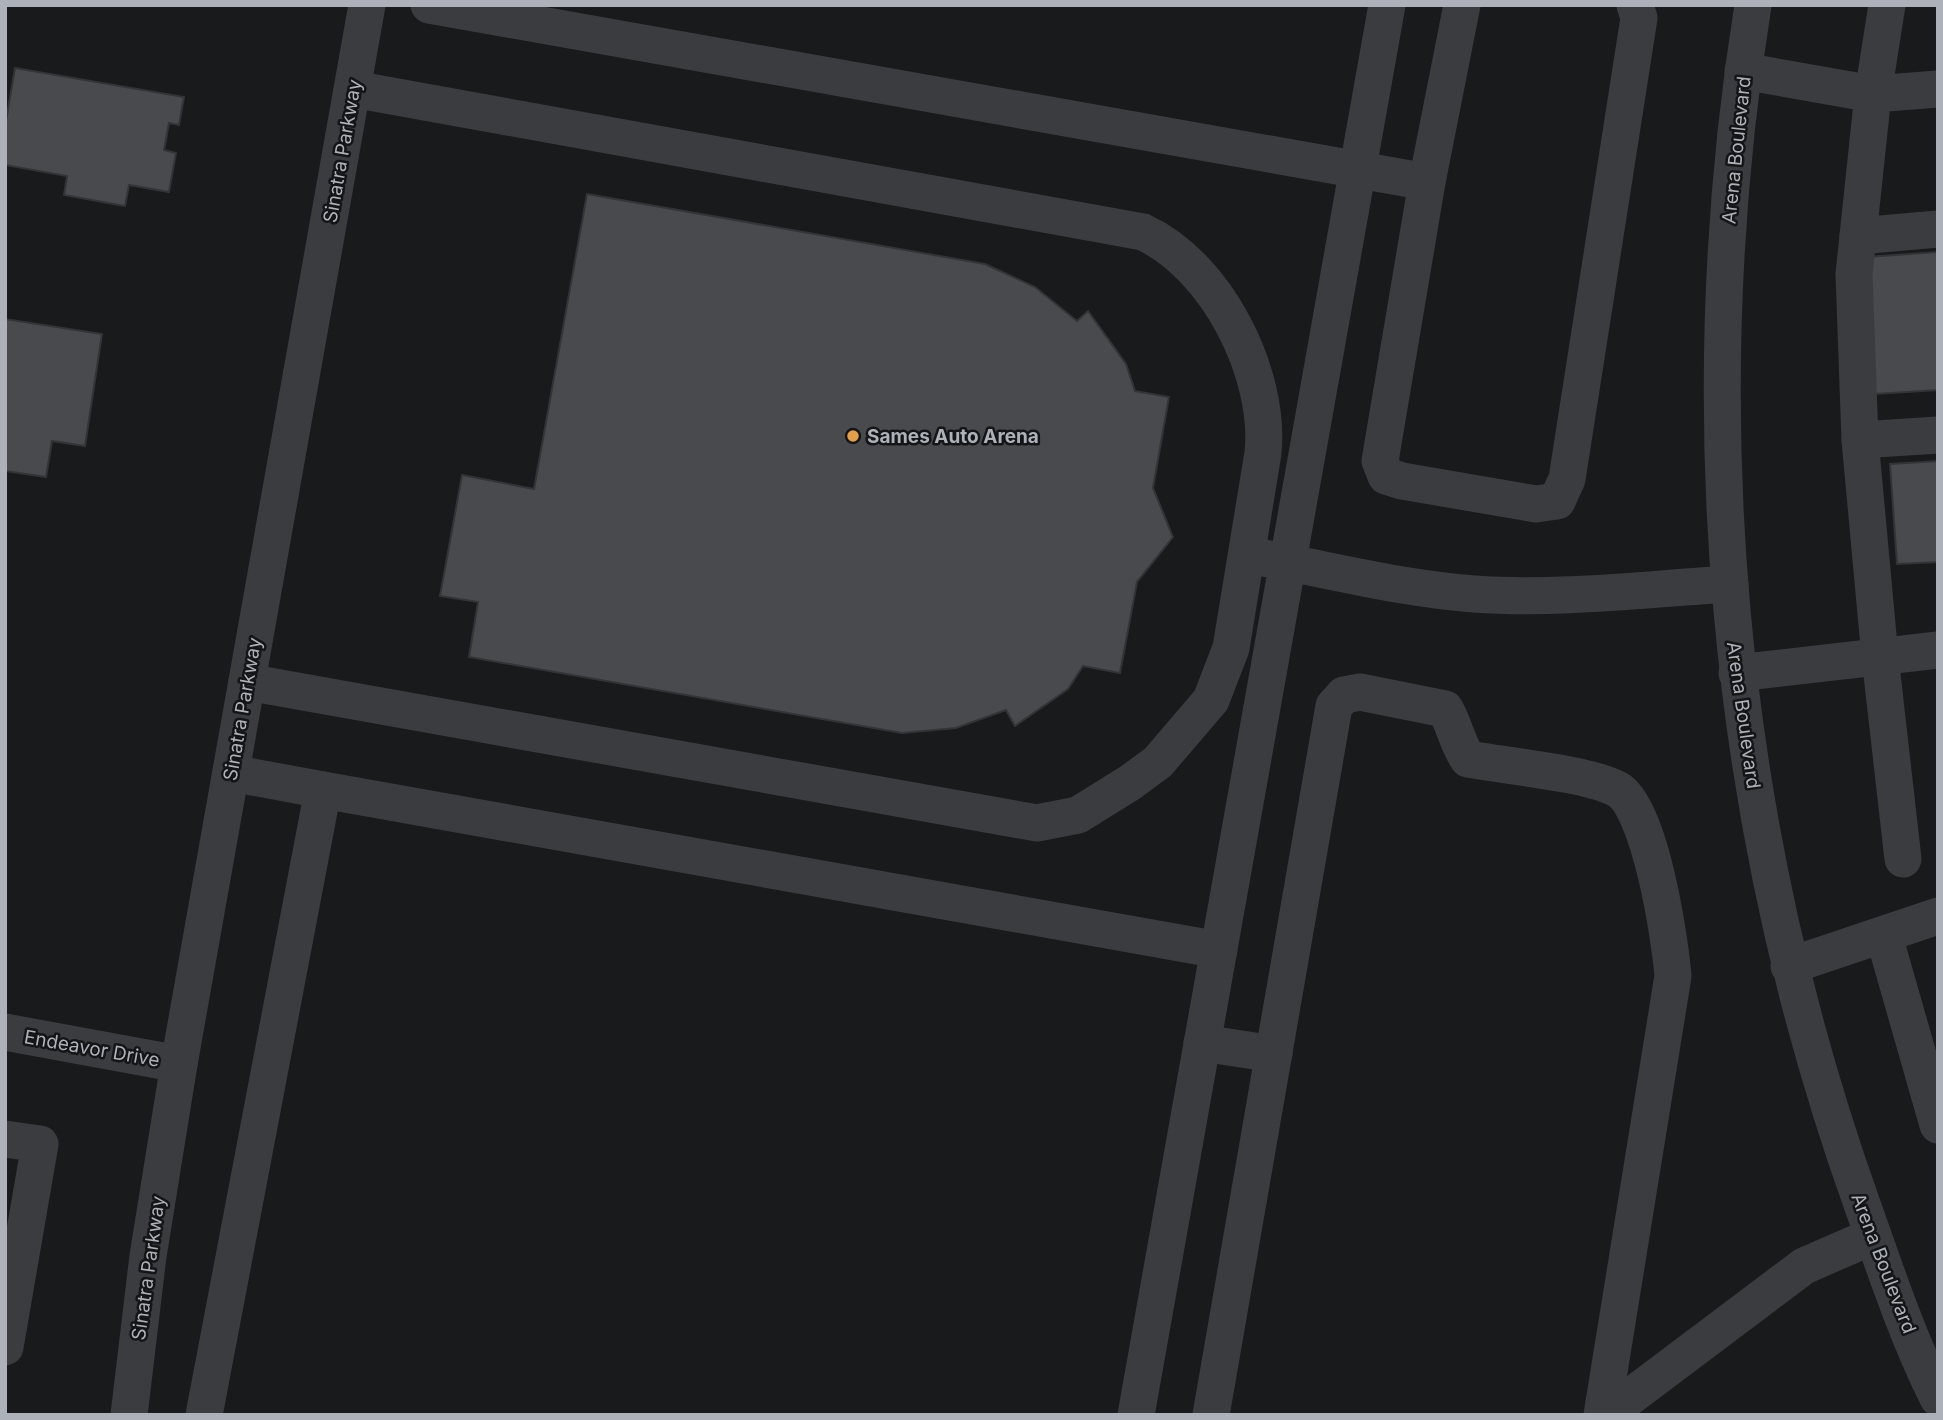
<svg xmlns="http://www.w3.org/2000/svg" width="1943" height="1420" viewBox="0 0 1943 1420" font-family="Inter,sans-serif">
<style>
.building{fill:#484a4e;stroke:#333437;stroke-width:2}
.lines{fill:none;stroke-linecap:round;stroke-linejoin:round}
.minor{stroke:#3b3c40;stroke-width:37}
.poi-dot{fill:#e49f48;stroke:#141516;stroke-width:2.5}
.labels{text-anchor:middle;stroke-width:5;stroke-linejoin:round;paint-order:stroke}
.street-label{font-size:19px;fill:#adb2ba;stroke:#141516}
.poi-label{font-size:19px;font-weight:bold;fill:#adb2ba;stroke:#141516;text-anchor:start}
</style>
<rect width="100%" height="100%" fill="#191a1b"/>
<!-- building -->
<g class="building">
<path d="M15,68L184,97L179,125L169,123L164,150L176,153L169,192L129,185L125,206L64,195L67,176L5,165V127Z"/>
<path d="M587,194L985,264L1035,287L1077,321L1088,311L1126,364L1135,391L1169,397L1153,488L1173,537L1137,582L1120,673L1083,666L1068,689L1015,726L1006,710L956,728L902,733L469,657L478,602L440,596L462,475L534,489Z"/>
<path d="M1938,252V390L1875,394L1866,257Z"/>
<path d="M5,319L102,334L85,446L52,441L46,477L5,471Z"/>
<path d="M1938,461V562L1897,564L1890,464Z"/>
</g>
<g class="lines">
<!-- minor -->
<g class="minor">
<path d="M429,5L1427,182L1380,461L1386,476L1402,481L1536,504L1557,501L1567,479L1639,18L1635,5"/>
<path d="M1753,5C1689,406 1725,822 1862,1204C1885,1269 1907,1336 1938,1398"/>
<path d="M1743,71L1873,94L1887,5"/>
<path d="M1427,182L1462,5"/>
<path d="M1858,236L1938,229"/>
<path d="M1860,440L1938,435"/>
<path d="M1264,558C1334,571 1404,589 1474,594C1559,600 1646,589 1730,584"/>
<path d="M1737,673L1938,650"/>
<path d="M247,682L1037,823L1078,815L1131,782L1158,762L1211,700L1231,648L1263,453C1271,374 1217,266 1143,232L353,89"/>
<path d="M231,773L323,790"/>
<path d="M1903,859L1880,657L1860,440L1854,274L1873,94L1938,89"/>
<path d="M1884,936L1938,1125"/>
<path d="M1789,966L1938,916"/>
<path d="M5,1032L179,1064"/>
<path d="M1202,1043L1274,1054"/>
<path d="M5,1139L40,1144L5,1347"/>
<path d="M129,1415L148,1256L179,1064L367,5"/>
<path d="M204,1415L323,790L1219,950"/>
<path d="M1136,1415L1387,5"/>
<path d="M1211,1415L1334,706L1344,695L1360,692L1445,709C1455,726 1457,743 1468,759C1506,766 1586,773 1617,789C1650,806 1670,939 1673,976L1602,1415"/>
<path d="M1606,1415L1804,1266L1873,1236"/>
</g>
</g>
<!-- markers -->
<circle class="poi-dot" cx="853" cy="436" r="7"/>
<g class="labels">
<!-- street labels -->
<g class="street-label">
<text transform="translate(1736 150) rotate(-84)" y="7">Arena Boulevard</text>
<text transform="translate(342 151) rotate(-80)" y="7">Sinatra Parkway</text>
<text transform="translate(242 709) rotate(-80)" y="7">Sinatra Parkway</text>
<text transform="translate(1744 715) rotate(82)" y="7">Arena Boulevard</text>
<text transform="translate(92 1048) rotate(10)" y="7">Endeavor Drive</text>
<text transform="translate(1884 1263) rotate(69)" y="7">Arena Boulevard</text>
<text transform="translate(148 1268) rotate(-82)" y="7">Sinatra Parkway</text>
</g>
<!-- poi labels -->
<g class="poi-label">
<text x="867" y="443">Sames Auto Arena</text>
</g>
</g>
<!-- border -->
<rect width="1943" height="1420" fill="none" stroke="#adb2ba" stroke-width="14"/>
</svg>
